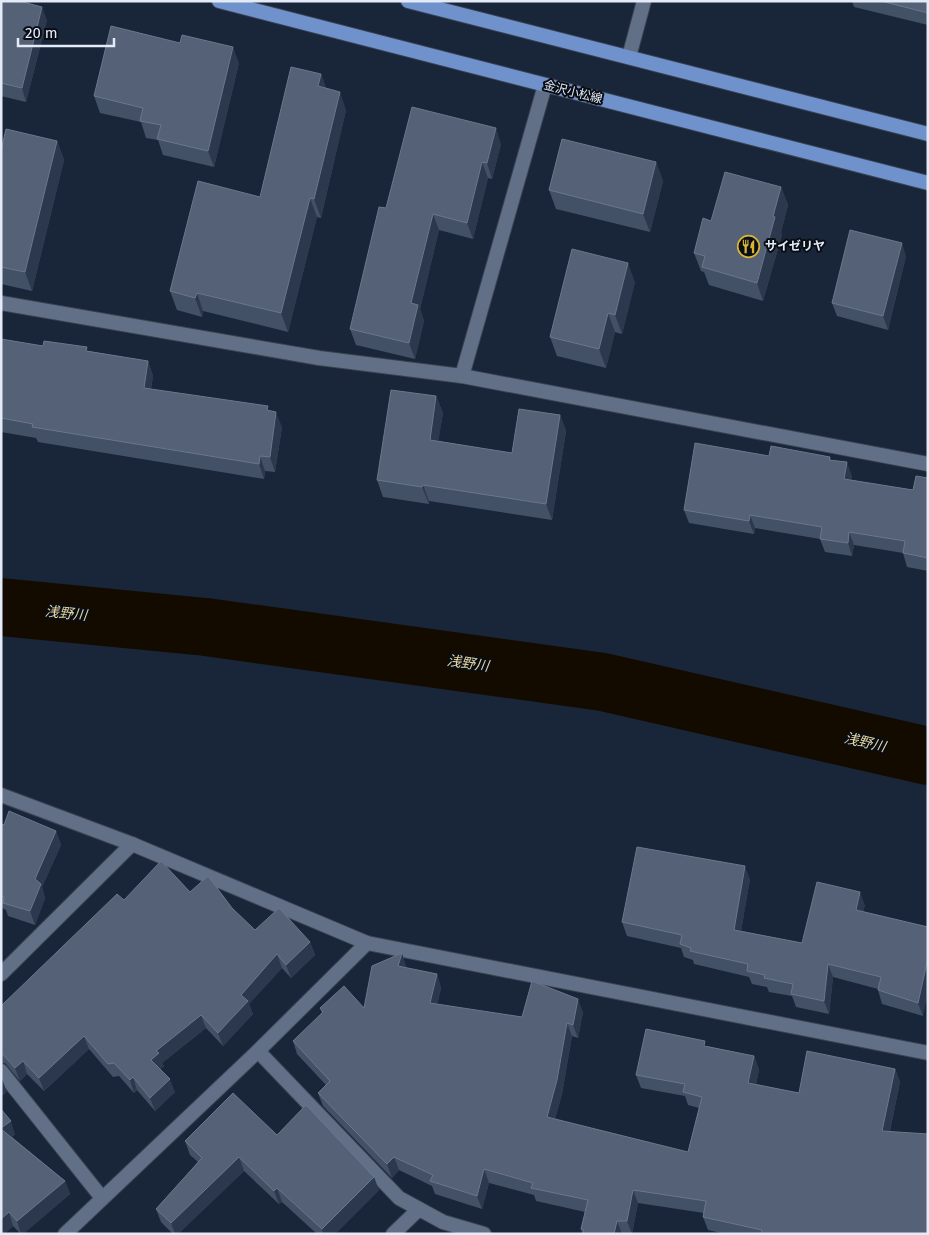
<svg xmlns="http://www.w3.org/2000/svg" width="929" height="1235" viewBox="0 0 929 1235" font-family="'Fira Sans','Noto Sans JP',sans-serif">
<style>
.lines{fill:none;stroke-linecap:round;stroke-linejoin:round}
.river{stroke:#130b00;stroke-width:58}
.minor-casing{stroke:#3a4252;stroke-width:16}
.primary-casing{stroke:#3a4252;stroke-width:16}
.minor{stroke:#627087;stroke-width:14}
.primary{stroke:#6f92cc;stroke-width:14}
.wall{fill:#435166}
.shaded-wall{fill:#2b384d}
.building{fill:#546176;stroke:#6b778a}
.labels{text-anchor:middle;stroke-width:4;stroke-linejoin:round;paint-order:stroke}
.street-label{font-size:12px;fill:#e3ebf8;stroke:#090e16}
.poi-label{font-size:12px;font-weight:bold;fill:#e3ebf8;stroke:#090e16;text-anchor:start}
.water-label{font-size:14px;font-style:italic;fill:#e8d7a1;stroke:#090e16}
</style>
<rect width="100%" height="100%" fill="#192538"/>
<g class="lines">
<!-- river -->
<path class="river" d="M1,607L206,627L603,682L928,756"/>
<defs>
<g id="minor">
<path d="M629,57L644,1"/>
<path d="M1,303L319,358L462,376L928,464"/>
<path d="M462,376L545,85"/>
<path d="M1,795L132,844L367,943L928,1053"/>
<path d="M1,974L132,844"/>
<path d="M258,1051L399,1198L443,1222L484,1234"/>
<path d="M1,1071L102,1198"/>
<path d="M65,1234L258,1051L367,943"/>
<path d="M393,1234L419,1209"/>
</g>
<g id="primary">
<path d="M219,1L928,183"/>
<path d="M408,1L928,134"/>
</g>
</defs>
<!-- minor casing -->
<use href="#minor" class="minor-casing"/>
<!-- primary casing -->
<use href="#primary" class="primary-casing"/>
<!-- minor -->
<use href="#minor" class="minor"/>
<!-- primary -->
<use href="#primary" class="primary"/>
</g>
<!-- wall -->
<g class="wall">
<path d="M1,1L47,20L26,102L1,96Z"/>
<path d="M852,1H928V25L854,7Z"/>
<path d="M239,63L214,167L163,155L158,140L146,138L141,122L100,113L94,96Z"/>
<path d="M321,74L326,88L346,110L321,218L317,217L288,332L203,311L202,317L177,310L170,291L260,197Z"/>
<path d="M57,141L64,160L32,291L1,284V151Z"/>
<path d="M501,144L492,179L488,178L473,239L439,230L420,309L424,321L415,359L356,345L350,329L386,208Z"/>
<path d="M656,162L663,181L650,232L556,209L549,190Z"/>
<path d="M781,187L788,205L781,232L782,235L763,301L709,285L704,272L701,271L694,253Z"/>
<path d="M906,256L888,330L837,316L832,303Z"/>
<path d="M635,282L622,334L615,332L606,368L557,356L550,337Z"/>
<path d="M1,339L43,346L88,351L148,361L153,376L151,389L269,411L282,427L275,472L265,471L264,479L38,442L36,438L1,432Z"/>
<path d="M436,396L443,413L438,441L512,453L560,415L566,431L552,520L429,501V504L383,497L377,480Z"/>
<path d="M769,456L830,457L831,460L852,476L851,480L913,490L928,478V571L907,567L903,553L854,545L852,556L825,552L820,539L755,528L754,534L689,523L684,510Z"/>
<path d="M1,824L56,831L61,845L42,887L45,898L35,925L8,916L6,910L2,908L1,907Z"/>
<path d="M750,879L741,931L802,943L865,905L863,912L928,927L923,1016L882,1004L878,990V989L833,977L829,1014L796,1007L792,996L769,992L767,987L752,984L749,977L694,964L693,960L684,957L681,948L627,936L622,922Z"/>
<path d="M190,892L232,908L255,930L310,942L315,955L291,978L282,968L249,1004L253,1014L223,1046L206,1028L162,1063L164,1066L160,1069L175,1092L155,1111L137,1090L134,1093L119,1076L113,1077L89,1049L44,1091L27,1074L20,1081L5,1063L1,1064V1006L124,900Z"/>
<path d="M406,966V968L437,974L441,988L437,1005L522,1017L583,1012L578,1038L572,1036L562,1094L555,1119L688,1152L699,1108L688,1105L685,1096L641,1088L636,1075L707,1046L754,1056L759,1070L756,1084L799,1093L895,1069L900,1082L890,1131L928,1234H725L708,1230L703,1217L704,1213L638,1203L632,1234H582L581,1229L585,1212L536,1201L534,1195L489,1183L482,1209L435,1194L432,1186L399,1170L392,1178L323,1106L318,1093L326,1085L297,1054L293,1041L322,1013L320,1008H364Z"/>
<path d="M1,1109L15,1134L12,1137L65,1181L70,1194L23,1234H21L13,1226L4,1234Z"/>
<path d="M277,1135L379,1190L335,1234H317L282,1202L279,1204L244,1171L178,1234H173L161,1222L156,1209L198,1162L190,1155L185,1141Z"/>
</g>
<!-- shaded-wall -->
<g class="shaded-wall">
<path d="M42,7L47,20L26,102L22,88Z"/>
<path d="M233,47L239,63L214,167L208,151Z"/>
<path d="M321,74L328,93L318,86Z"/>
<path d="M340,92L346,110L321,218L314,199Z"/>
<path d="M496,128L501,144L492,179L487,163Z"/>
<path d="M57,141L64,160L32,291L25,272Z"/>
<path d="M482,162L488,178L473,239L467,223Z"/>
<path d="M656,162L663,181L650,232L643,214Z"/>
<path d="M781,187L788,205L781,232L782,235L763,301L757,283Z"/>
<path d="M310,198L317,217L288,332L281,313Z"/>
<path d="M433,214L439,230L420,309L424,321L415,359L409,343L411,303Z"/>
<path d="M902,243L906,256L888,330L883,316Z"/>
<path d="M628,263L635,282L622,334L615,315Z"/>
<path d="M197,293L203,311L202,317L195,298Z"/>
<path d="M608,313L615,332L606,368L599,349Z"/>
<path d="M148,361L153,376L149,402L144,388Z"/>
<path d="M436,396L443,413L436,457L430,440Z"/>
<path d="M276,412L282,427L275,472L270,457Z"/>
<path d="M560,415L566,431L552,520L546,504Z"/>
<path d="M260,456L265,471L264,479L259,464Z"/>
<path d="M847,462L852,476L849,492L844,479Z"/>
<path d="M423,485L429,501V504L422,487Z"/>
<path d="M750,515L755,528L754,534L749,521Z"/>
<path d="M849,532L854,545L852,556L848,543Z"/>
<path d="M56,831L61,845L42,887L45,898L35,925L30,911L35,879Z"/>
<path d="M745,866L750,879L739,943L734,930Z"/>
<path d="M860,892L865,905L860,924L856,910Z"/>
<path d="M310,942L315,955L291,978L286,965Z"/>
<path d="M402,953L406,966L403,979L398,966Z"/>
<path d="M277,954L282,968L249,1004L253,1014L223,1046L218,1033L241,995Z"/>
<path d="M928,958V994L923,1016L918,1003Z"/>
<path d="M828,964L833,977L829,1014L824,1001Z"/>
<path d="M437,974L441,988L435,1017L430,1003Z"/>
<path d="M578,999L583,1012L578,1038L573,1025Z"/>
<path d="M201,1015L206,1028L162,1063L164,1066L156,1073L151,1060L156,1051Z"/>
<path d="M567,1023L572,1036L562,1094L552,1130L547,1117Z"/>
<path d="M84,1036L89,1049L44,1091L39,1078Z"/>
<path d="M754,1056L759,1070L753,1096L748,1083Z"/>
<path d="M23,1061L27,1074L20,1081L15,1068Z"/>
<path d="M895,1069L900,1082L887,1144L882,1131Z"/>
<path d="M133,1077L137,1090L134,1093L130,1080Z"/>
<path d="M2,1079L7,1092L1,1097V1080Z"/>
<path d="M170,1079L175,1092L155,1111L150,1098Z"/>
<path d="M11,1121L15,1134L6,1142L1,1128Z"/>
<path d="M239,1157L244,1171L178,1234H175L171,1223Z"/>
<path d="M394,1157L399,1170L392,1178L387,1164Z"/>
<path d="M484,1169L489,1183L482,1209L477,1196Z"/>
<path d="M374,1177L379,1190L335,1234H323L322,1229Z"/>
<path d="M65,1181L70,1194L23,1234H21L17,1221Z"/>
<path d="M277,1188L282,1202L279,1204L274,1191Z"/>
<path d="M633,1190L638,1203L632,1234L627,1221Z"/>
<path d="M9,1212L13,1226L4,1234H1V1219Z"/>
<path d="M617,1221L622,1234H614Z"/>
</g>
<!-- building -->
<g class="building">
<path d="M1,1H19L42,7L22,88L1,83Z"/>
<path d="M881,1H928V13Z"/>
<path d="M111,26L180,43L182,35L233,47L208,151L157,139L161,125L140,121L143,108L94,96Z"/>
<path d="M291,67L321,74L318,86L340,92L314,199L310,198L281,313L197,293L195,298L170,291L198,181L260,197Z"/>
<path d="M412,107L496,128L487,163L482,162L467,223L433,214L411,303L418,305L409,343L350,329L379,207L386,208Z"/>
<path d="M6,129L57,141L25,272L1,267V151Z"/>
<path d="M562,139L656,162L643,214L549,190Z"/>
<path d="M725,172L781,187L773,216L775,217L757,283L702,267L705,256L694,253L703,218L711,221Z"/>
<path d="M850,230L902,243L883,316L832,303Z"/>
<path d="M572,249L628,263L615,315L608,313L599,349L550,337Z"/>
<path d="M1,339L43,346L44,341L87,347L86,351L148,361L144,388L268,406L267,410L276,412L270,457L260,456L259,464L32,427L33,424L1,418Z"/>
<path d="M391,390L436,396L430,440L512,453L519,409L560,415L546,504L423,485L422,487L377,480Z"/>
<path d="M695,443L769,456L771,446L830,457L829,460L847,462L844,479L913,490L916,476L928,478V558L903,553L905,541L849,532L848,543L820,539L822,527L750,515L749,521L684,510Z"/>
<path d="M9,811L56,831L35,879L41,884L30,911L3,903L4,897L1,896V824L4,825Z"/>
<path d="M637,847L745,866L734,930L802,943L817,882L860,892L856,910L928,927V958L918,1003L878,990L881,977L828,964L824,1001L791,994L793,984L764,978L765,975L747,971L748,964L690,951L691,948L680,944L682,935L622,922Z"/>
<path d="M161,861L190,892L208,876L232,908L255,930L279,908L310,942L286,965L277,954L241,995L248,1001L218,1033L201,1015L156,1051L159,1053L151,1060L170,1079L150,1098L133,1077L130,1080L114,1063L108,1064L84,1036L39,1078L23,1061L15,1068L1,1052V1006L117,894L124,900Z"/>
<path d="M402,953L398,966L437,974L430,1003L522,1017L532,981L578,999L573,1025L567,1023L557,1080L547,1117L688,1152L702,1097L683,1092L685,1084L636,1075L646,1029L705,1041L704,1046L754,1056L748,1083L799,1093L807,1051L895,1069L882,1131L928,1134V1234H761L762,1230L703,1217L706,1201L633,1190L627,1221H617L614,1234H583L584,1230L581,1229L588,1200L531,1188L533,1183L484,1169L477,1196L430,1181L433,1175L394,1157L387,1164L318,1093L330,1081L293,1041L323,1012L320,1008L344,986L364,1008L372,966Z"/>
<path d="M233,1093L277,1135L306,1105L374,1177L322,1229L277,1188L274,1191L239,1157L171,1223L156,1209L202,1158L185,1141Z"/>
<path d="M1,1109L11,1121L1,1128Z"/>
<path d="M1,1129L65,1181L17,1221L9,1212L1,1219Z"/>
</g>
<!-- icons -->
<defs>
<symbol id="restaurant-ring" viewBox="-11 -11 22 22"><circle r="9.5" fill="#090e16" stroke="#d8b434" stroke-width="1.5"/><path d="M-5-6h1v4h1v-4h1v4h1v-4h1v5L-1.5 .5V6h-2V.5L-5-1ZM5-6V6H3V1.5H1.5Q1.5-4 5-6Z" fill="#d8b434"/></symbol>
</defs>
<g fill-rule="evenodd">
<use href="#restaurant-ring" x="736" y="234" width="25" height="25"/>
</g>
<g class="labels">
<!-- street labels -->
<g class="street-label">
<text transform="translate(573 92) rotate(14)" y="4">金沢小松線</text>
</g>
<!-- poi labels -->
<g class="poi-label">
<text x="765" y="250">サイゼリヤ</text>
</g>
<!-- water labels -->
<g class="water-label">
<text transform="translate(66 613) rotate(6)" y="5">浅野川</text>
<text transform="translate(468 663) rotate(8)" y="5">浅野川</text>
<text transform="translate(865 742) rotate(13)" y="5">浅野川</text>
</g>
</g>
<!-- border -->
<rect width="929" height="1235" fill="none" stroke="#e3ebf8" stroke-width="5"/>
<!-- scale -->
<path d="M18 38v8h96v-8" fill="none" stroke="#e3ebf8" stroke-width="2.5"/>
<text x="25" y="38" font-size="15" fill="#e3ebf8" stroke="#090e16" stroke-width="4" paint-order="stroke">20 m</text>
</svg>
